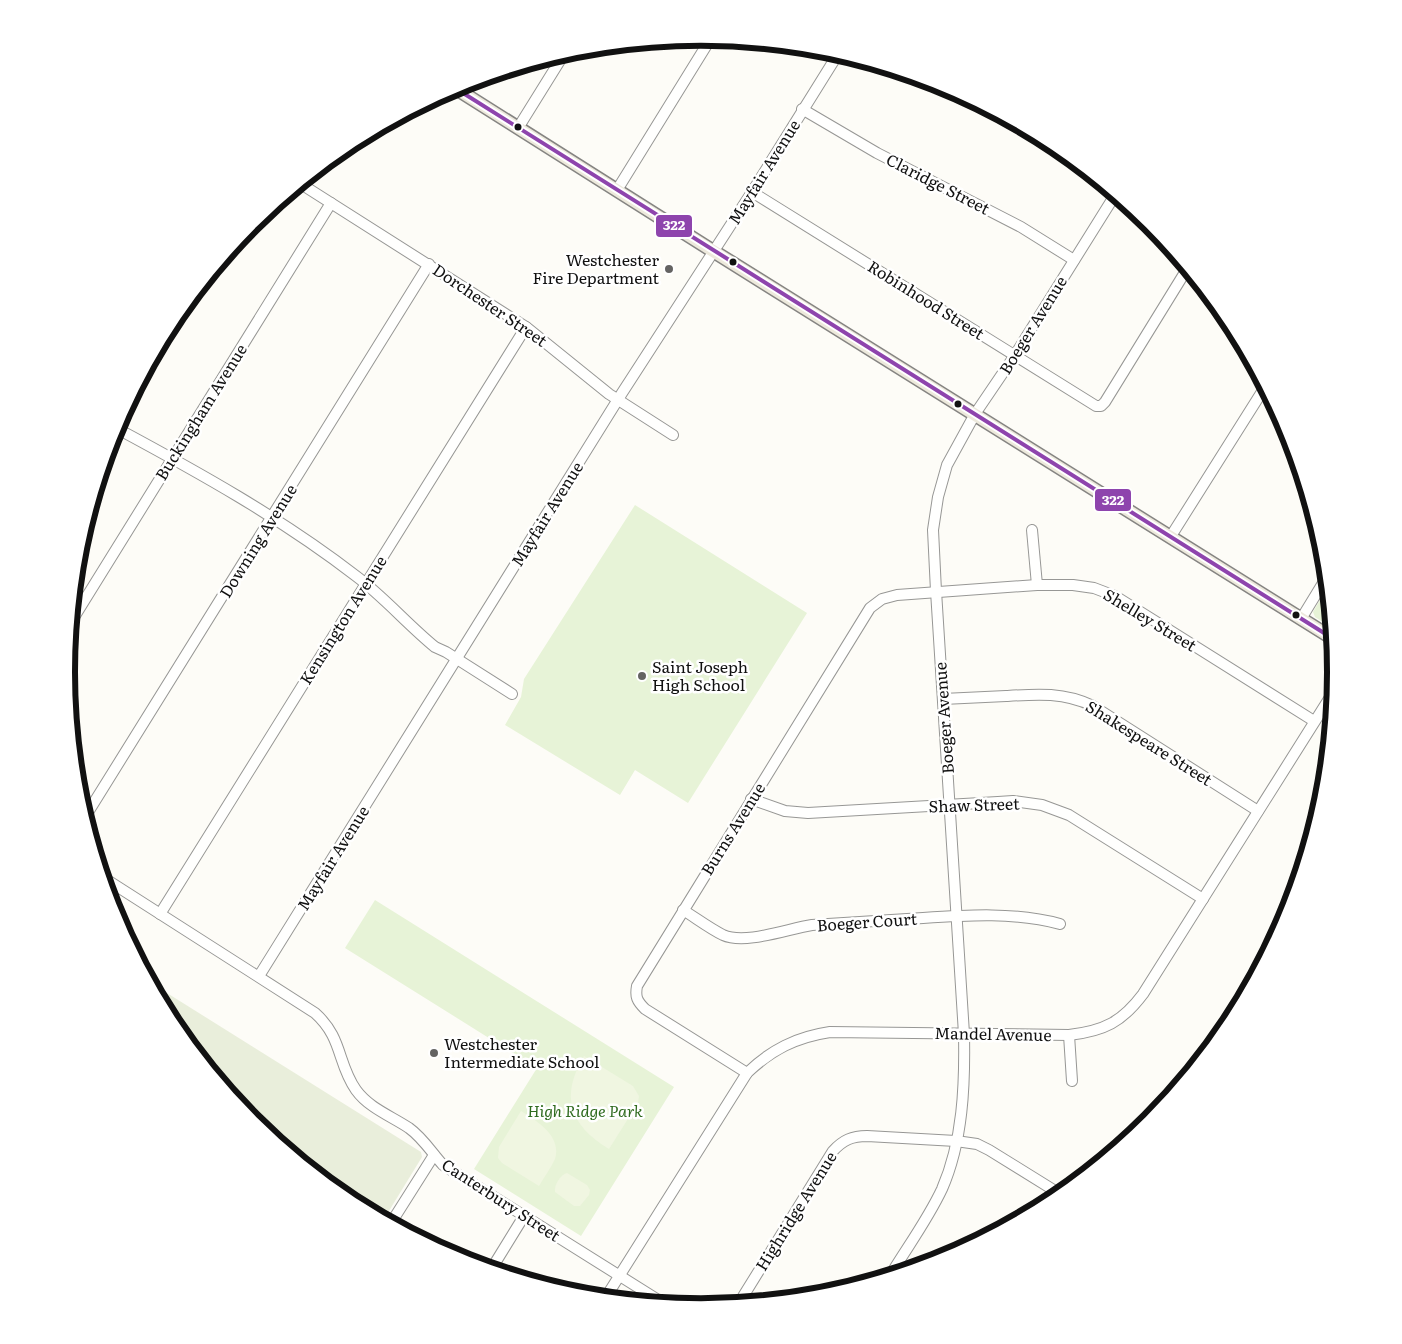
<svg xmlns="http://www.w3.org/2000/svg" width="1402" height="1344" viewBox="0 0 1402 1344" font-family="Literata,serif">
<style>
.green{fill:#e7f3d7}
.cemetery{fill:#e9eedb}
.pitch{fill:#f0f6e1}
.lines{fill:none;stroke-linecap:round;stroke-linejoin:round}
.minor-casing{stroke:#979795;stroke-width:12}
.major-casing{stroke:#858482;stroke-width:15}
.minor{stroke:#fffffe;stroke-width:10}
.major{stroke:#ede9dc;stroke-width:12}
.bus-1-casing{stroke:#fff;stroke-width:8}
.bus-1{stroke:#8e44ad;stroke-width:4}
.bus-dot{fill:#111;stroke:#fff;stroke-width:2}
.poi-dot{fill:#646362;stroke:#fff;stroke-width:2}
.labels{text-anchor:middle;stroke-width:5;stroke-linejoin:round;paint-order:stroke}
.street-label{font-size:16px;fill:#111;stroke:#fff}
.poi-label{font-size:16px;fill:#111;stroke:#fff;text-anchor:start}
.park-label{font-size:16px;font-style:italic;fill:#2f6b1f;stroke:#fff}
.rim{fill:none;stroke:#111;stroke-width:6}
.line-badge{stroke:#fff;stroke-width:2}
.badge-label{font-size:14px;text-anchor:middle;font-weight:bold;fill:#fff}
</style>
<rect width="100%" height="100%" fill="#fdfcf7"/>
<!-- green -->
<g class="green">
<path d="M635,505L807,613L688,803L635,770L620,795L505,725L521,697L524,679Z"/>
<path d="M1327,588L1331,627L1315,617L1313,612Z"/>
<path d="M375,900L674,1087L581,1236L474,1169L537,1068L345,948Z"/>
</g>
<!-- cemetery -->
<path class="cemetery" d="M151,983L421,1152L422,1157L384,1219L348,1199L252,1120L173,1024Z"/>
<!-- pitch -->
<g class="pitch">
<path d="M584,1056L633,1086L639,1096L638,1103L609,1149C569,1125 560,1096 584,1056Z"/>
<path d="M521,1111C537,1121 562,1136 555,1159C551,1168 544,1177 539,1186L502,1163L498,1158L499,1147Z"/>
<path d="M567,1173L587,1185L590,1190L589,1195L580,1206H574L555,1192C554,1185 560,1175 567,1173Z"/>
</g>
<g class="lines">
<defs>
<g id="minor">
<path d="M802,109L877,153L1021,227L1074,260"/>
<path d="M518,128L564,54"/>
<path d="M301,184L526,327L609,394L673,435"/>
<path d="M617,190L711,38"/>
<path d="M752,192L1096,406H1101L1105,402L1187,269"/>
<path d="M116,428C198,472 281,518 356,576C384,597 408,625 435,647L446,652L512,694"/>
<path d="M1032,530L1037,585"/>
<path d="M1171,536L1265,387"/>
<path d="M1301,619L1326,578"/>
<path d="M71,622L331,203"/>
<path d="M943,699C964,698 985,697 1006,696C1037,694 1064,692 1093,706L1258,811"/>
<path d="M751,799L785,811L808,813L998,802L1013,801L1042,805L1069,815L1203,899"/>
<path d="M85,817L429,264"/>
<path d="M104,878L315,1013C343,1038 337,1063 356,1090C369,1108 391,1116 409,1128C423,1138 432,1153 443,1165L663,1303"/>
<path d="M683,910C696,918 709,928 723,935C745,945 787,929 812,925C849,923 886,920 923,918C969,915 1015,912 1060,924"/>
<path d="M160,914L526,327"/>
<path d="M259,976L622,393L752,192L838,54"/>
<path d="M1069,1035L1072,1081"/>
<path d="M747,1073L645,1009C637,1001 635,997 637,986L870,608L882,599L897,595L1037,585H1073L1094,588L1115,596L1314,721"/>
<path d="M391,1223L434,1155"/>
<path d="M492,1268L524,1216"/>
<path d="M891,1274C908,1246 928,1219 942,1189C963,1141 965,1085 964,1034L936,591L933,530L938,497L947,465L975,414L1015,355L1115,195"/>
<path d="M606,1297L747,1073C771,1050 796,1037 830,1032L1069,1035C1104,1031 1122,1022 1143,994L1334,691"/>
<path d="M739,1303L833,1151C843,1140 852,1136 867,1136L956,1141L977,1144L989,1150L1060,1194"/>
</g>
<path id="major" d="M455,88L713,251L1332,638"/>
</defs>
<!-- minor casing -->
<use href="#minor" class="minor-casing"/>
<!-- major casing -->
<use href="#major" class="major-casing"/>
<!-- minor -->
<use href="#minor" class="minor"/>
<!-- major -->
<use href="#major" class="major"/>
<defs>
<path id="bus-1" d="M455,88L1332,638"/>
</defs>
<!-- bus-1 casing -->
<use href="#bus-1" class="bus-1-casing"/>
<!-- bus-1 -->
<use href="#bus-1" class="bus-1"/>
</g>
<!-- markers -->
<g class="bus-dot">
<circle cx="518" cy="127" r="4.5"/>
<circle cx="733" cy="262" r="4.5"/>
<circle cx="958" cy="404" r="4.5"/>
<circle cx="1296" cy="615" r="4.5"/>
</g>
<g class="poi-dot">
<circle cx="669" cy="269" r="5"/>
<circle cx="642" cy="676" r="5"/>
<circle cx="434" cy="1053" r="5"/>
</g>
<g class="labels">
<!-- street labels -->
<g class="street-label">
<text transform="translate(764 172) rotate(-58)" y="6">Mayfair Avenue</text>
<text transform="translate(938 184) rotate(27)" y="6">Claridge Street</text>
<text transform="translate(926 300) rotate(32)" y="6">Robinhood Street</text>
<text transform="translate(490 305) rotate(34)" y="6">Dorchester Street</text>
<text transform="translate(1033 325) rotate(-58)" y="6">Boeger Avenue</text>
<text transform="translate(201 412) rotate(-58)" y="6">Buckingham Avenue</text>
<text transform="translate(547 514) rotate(-58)" y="6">Mayfair Avenue</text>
<text transform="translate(258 541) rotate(-58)" y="6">Downing Avenue</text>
<text transform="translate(343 620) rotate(-58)" y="6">Kensington Avenue</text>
<text transform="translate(1150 620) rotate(31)" y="6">Shelley Street</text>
<text transform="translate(944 718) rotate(-94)" y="6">Boeger Avenue</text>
<text transform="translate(1149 743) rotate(32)" y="6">Shakespeare Street</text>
<text transform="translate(974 805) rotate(-2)" y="6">Shaw Street</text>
<text transform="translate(733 829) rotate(-58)" y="6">Burns Avenue</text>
<text transform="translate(333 858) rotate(-58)" y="6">Mayfair Avenue</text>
<text transform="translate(867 922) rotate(-4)" y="6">Boeger Court</text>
<text transform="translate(993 1034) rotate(1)" y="6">Mandel Avenue</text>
<text transform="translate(501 1200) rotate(33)" y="6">Canterbury Street</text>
<text transform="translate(796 1211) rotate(-58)" y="6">Highridge Avenue</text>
</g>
<!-- poi labels -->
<g class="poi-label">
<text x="659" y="266" text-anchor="end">Westchester<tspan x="659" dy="18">Fire Department</tspan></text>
<text x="652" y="673">Saint Joseph<tspan x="652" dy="18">High School</tspan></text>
<text x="444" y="1050">Westchester<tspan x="444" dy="18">Intermediate School</tspan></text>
</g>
<!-- park labels -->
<g class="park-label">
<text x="585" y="1117">High Ridge Park</text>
</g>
</g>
<!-- crop -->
<path d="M0 0H1402V1344H0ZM75 672a626 626 0 1 1 1252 0a626 626 0 1 1-1252 0Z" fill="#fff" fill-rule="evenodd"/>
<path class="rim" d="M75 672a626 626 0 1 1 1252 0a626 626 0 1 1-1252 0Z"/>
<g class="line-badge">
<rect x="655" y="214" width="38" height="24" rx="5" fill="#8e44ad"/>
<rect x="1094" y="488" width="38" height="24" rx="5" fill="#8e44ad"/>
</g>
<g class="badge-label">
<text x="674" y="230">322</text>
<text x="1113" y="505">322</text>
</g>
</svg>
